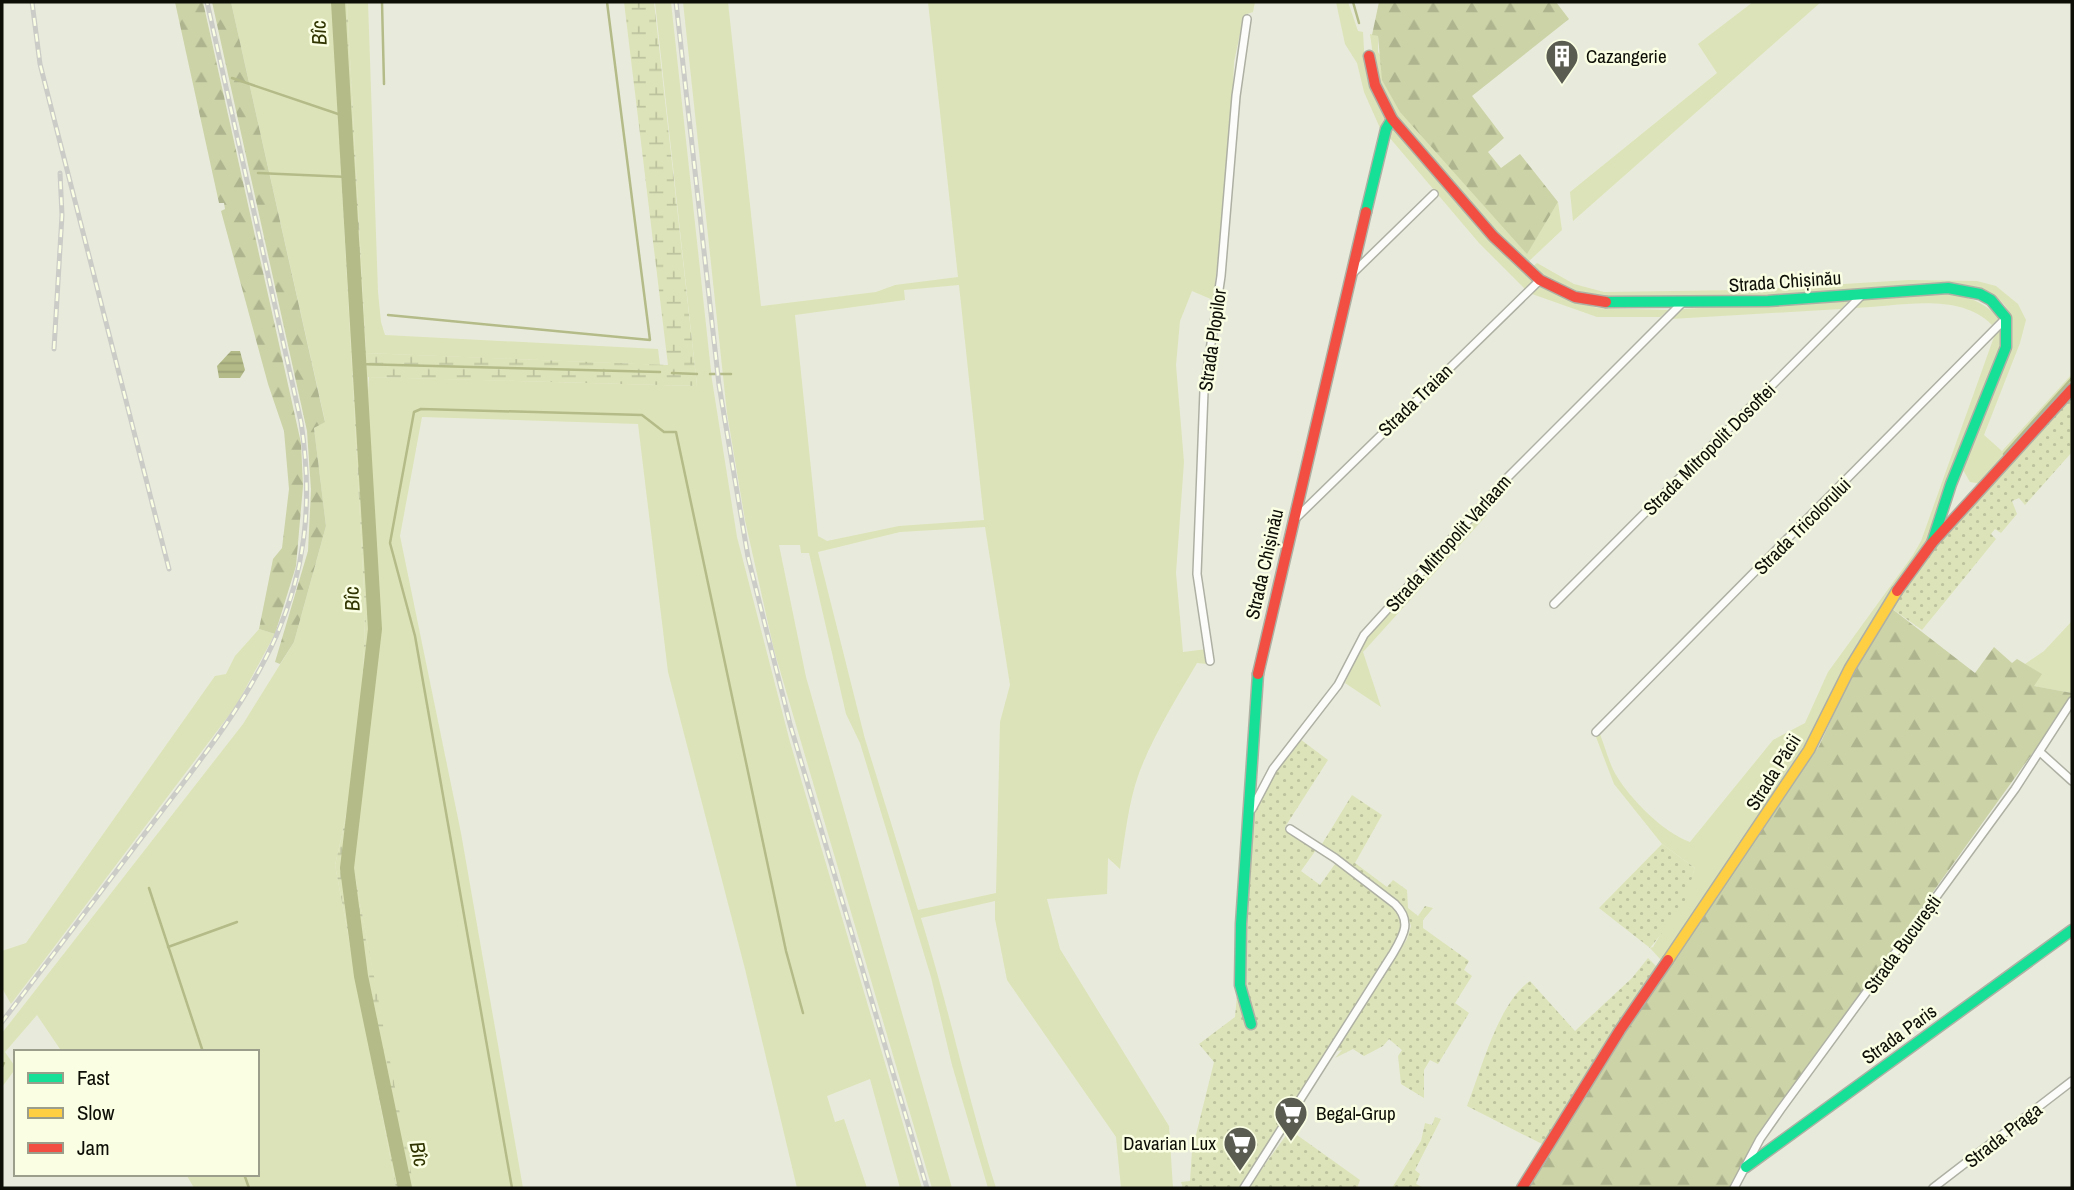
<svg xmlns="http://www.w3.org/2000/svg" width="2074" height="1190" viewBox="0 0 2074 1190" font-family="'Archivo Narrow',sans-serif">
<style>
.grass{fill:#dde3b8;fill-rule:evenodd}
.forest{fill:url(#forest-firs)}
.wetland{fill:url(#wetland-marsh)}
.park{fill:url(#park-dots)}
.water{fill:url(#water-rules)}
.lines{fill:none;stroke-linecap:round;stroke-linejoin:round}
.stream{stroke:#b4bb88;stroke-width:2.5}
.river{stroke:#b4bb88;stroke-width:14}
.street-casing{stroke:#aeb0a4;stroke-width:10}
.fast-casing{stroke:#aeb0a4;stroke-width:13}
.slow-casing{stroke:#aeb0a4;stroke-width:13}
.jam-casing{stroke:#aeb0a4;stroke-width:13}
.street{stroke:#fcfcfa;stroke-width:7}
.fast{stroke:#16e098;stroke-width:10}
.slow{stroke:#ffcf43;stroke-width:10}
.jam{stroke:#f24e42;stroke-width:10}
.rail-casing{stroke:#cbccc7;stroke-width:5}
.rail{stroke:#fafee3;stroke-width:2.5;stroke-dasharray:8;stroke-linecap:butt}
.labels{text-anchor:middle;stroke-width:5;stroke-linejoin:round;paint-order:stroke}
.poi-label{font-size:19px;fill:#0d0e06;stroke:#fafee3;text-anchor:start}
.street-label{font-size:19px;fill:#0d0e06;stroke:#fafee3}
.water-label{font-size:21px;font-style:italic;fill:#303400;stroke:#fafee3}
</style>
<defs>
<pattern id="forest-firs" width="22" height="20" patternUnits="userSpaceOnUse" patternTransform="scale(1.75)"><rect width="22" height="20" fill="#ccd3a7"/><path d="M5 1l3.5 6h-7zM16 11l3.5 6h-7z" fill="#aeb48e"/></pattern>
<pattern id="wetland-marsh" width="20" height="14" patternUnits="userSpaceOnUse" patternTransform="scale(1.75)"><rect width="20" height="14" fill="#dde3b8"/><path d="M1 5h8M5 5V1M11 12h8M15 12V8" fill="none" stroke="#bcc29d"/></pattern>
<pattern id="park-dots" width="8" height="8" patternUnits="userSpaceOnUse" patternTransform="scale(1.75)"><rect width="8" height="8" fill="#dde3b8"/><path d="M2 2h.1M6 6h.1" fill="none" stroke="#bcc29d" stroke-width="1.8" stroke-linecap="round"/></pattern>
<pattern id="water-rules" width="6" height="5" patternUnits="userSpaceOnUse" patternTransform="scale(1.75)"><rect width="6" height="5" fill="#b4bb88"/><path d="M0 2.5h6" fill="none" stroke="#9aa074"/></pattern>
</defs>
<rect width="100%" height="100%" fill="#e8ebdb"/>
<!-- grass -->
<g class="grass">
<path d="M231,2H332L365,609C364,695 356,782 335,865L396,1188H194L186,1174H257V1052H62L37,1015L5,1052L16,1068L2,1087V1033L243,724L294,642L326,526L314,428L325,421Z"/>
<path d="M347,2H368L378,292L381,322L385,335L658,349L660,365L366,353Z"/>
<path d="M655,2H671L712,380L737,537L790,742L922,1188H900L870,1079L827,1096L835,1122L844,1119L867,1188H797L745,969L668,672L638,424L422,417L400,536L461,833L523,1188H414L410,1173L353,865L380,629L367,403L369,377L697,386Z"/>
<path d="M683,2H728L761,306L876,292L895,285L958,277L928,2H1255L1253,12L1244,15L1234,62L1230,161L1213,300L1192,291L1180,321L1176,365L1184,462L1176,573L1183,652L1207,649V664L1197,663C1176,699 1154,734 1139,773C1128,804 1125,837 1120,869L1108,858L1107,894L1047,899L1060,949L1169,1126L1173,1188H1121L1116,1137L1007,980L995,919V901L921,918C949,1008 968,1099 996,1188H988L952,1065L931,977L860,743L846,714L809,553H801L800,545H779L806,677L952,1188H932L774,650L745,520L727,413ZM959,285L984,520L899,526L827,541L818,536L795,315L905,300L904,290ZM985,527L1010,685L1000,722L996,893L918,910L865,739L818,552L900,532Z"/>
<path d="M1336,2H1348L1358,31L1363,32L1365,67L1385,117L1380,128L1364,92L1357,63L1345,44Z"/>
<path d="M1753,2H1821L1573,221L1570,192L1717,73L1698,44Z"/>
<path d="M1370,34L1378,36V52L1527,253L1558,202L1562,230L1527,263L1484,221L1397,122L1383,97L1375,71Z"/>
<path d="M1393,126L1485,234L1533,282L1525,289L1479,243L1389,137Z"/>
<path d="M1537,263L1574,284L1604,292L1743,290L1909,280L1977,281L1996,286L2018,304L2026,320L2020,343L1984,435L2002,451L2072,374V383L1983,484L1970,482L1963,470L2010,344C2015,308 2005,297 1971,287L1648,300C1606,299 1565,298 1532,267Z"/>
<path d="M1540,287L1597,308L1669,310L1660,317H1597L1532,294Z"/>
<path d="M1937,293C1963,295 1981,299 1999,318L1992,325C1959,291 1897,307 1854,308L1863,299Z"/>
<path d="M1850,299L1841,309L1671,319L1683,309Z"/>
<path d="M2001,329L2000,346L1926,542L1842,671L1807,744L1661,960L1650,948L1653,947L1688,888L1695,868L1662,844L1614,784L1596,737L1600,734C1605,747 1609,763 1616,775C1631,800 1664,833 1690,842L1773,740L1805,723L1828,672L1913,555L1921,541L1995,334Z"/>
<path d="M1480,511L1487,515L1363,652L1381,707L1345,683L1366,637Z"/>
<path d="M2072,621V693L2033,686L2041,674L2025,664L2044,651Z"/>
<path d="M259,629L275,634L236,706L11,1004L2,988V951L26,943L215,676L226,674L235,656Z"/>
</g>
<!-- forest -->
<g class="forest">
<path d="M175,2H203L301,443L303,486L296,566L275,634L259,629L273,559L282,548L289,489L284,431L268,384L221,211L225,209L224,203H219Z"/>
<path d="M212,2H231L325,422L314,428L326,526L294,642L280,664L275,662L308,551L311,490L307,431Z"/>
<path d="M1379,2H1556L1569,19L1472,96L1504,138L1488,152L1501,168L1520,154L1558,202L1527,254L1400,112L1382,80L1378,36L1372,35Z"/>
<path d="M1891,608L1975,673L1994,647L2012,663L2017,659L2042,674L2034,686L2072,693V698L1758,1136L1731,1188H1528L1626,1032L1819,746L1847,686Z"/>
</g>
<!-- wetland -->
<path class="wetland" d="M332,2H347L366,353L668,365L624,2H654L697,386L368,377L367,403L380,629L353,865L414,1188H396L335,865C356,782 364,695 365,609Z"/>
<!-- park -->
<g class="park">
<path d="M2072,394V452L2025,505L2019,498L2012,501L2017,514L2001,533L1995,529L1991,534L1996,539L1922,630L1891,608L1944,537Z"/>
<path d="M1300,739L1328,760L1285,827L1290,834L1316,850L1301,871L1320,885L1335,864L1394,907L1401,915V932L1239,1188H1183L1181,1182L1190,1181L1192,1151L1214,1062L1199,1044L1235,1017L1254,811L1276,769Z"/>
<path d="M1352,795L1382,815L1355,863L1387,887L1393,880L1407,890L1408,908L1418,916L1425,906L1433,908L1423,920V928L1469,961L1464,970L1472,976L1455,1003L1469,1013L1438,1064L1430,1060L1424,1070V1098L1401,1084L1398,1056L1402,1050L1389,1039L1383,1046L1364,1056L1353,1049L1335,1058L1342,1050L1336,1051L1407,939L1411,926L1406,910L1322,844Z"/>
<path d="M1662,844L1695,868L1683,907L1650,948L1599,908Z"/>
<path d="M1648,958L1657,967L1544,1145L1467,1106C1481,1071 1498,1003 1530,981L1575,1031L1632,978Z"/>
<path d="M1435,1117L1441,1119L1415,1170L1420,1174L1416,1184L1424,1188H1392L1421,1141L1425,1123L1432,1125Z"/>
<path d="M1290,1130L1360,1180L1357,1188H1248Z"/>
</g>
<!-- water -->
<path class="water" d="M231,351H240L245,370L240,378H219L217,366Z"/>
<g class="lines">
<!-- stream -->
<g class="stream">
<path d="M382,2L384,84"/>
<path d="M1353,2L1359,23"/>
<path d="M232,78L344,116"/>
<path d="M258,173L348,177"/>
<path d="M388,315L650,340L607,2"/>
<path d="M358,364L660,372"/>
<path d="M672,373L697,374"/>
<path d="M710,374H731"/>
<path d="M2004,454L2072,378"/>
<path d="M149,888L203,1052"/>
<path d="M168,947L237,922"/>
<path d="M2,1067L4,1063"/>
<path d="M244,1174L249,1188"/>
<path d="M512,1188L415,636L390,543L414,412L421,409L642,415L664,432H676L786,951L803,1013"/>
</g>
<!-- river -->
<path class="river" d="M338,2L375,629L347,868L361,976L405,1188"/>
<defs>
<g id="street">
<path d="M1352,274L1434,194"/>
<path d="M1293,521L1540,280"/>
<path d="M1554,604L1862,295"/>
<path d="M1210,661L1197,574L1204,391L1221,276L1236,96L1247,19"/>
<path d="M1596,732L2006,318"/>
<path d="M2040,752L2072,781"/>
<path d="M1252,809L1273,769L1338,685L1364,635L1505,480L1682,303"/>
<path d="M1244,1188L1392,955C1403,936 1413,922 1395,904L1335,858L1290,829"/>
<path d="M1734,1188L1760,1139L1781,1109L2015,789L2072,701"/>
<path d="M1933,1188L2072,1081"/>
</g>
<g id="fast">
<path d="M1366,212L1386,129L1392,119"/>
<path d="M1606,302L1768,301L1948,288L1980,294L1991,300L2006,318V347L1951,484L1932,543"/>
<path d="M1251,1024L1240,985L1241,924L1258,674"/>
<path d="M1746,1167L2072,930"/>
</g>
<path id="slow" d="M1668,960L1809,750L1850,668L1897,591"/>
<g id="jam">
<path d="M1369,56L1375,85L1392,119L1493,236L1540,280L1575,297L1606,302"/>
<path d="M1897,591L1932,543L2072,389"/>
<path d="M1258,674L1366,212"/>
<path d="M1522,1188L1620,1030L1668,960"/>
</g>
</defs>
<!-- street casing -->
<use href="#street" class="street-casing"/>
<!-- fast casing -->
<use href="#fast" class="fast-casing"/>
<!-- slow casing -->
<use href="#slow" class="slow-casing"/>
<!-- jam casing -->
<use href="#jam" class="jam-casing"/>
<!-- street -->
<use href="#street" class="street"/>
<!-- fast -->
<use href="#fast" class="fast"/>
<!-- slow -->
<use href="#slow" class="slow"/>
<!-- jam -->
<use href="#jam" class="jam"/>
<defs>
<g id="rail">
<path d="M32,2L40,64L169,569"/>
<path d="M676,2L719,385L748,557L790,724L927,1188"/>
<path d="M54,349L62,215L60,173"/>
<path d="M2,1022C52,956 102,890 152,824C253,692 328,599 301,422L207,2"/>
</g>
</defs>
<!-- rail casing -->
<use href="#rail" class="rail-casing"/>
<!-- rail -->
<use href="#rail" class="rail"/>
</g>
<!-- icons -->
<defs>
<symbol id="building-pin" viewBox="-11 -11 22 30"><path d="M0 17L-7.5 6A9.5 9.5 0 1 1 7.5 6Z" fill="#5a5b51" stroke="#fafee3"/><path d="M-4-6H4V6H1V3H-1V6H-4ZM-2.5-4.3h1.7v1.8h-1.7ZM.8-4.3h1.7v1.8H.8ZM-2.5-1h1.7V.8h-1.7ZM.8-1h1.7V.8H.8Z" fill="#fff"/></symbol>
<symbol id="supermarket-pin" viewBox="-11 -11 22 30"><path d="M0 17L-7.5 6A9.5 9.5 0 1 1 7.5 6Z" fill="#5a5b51" stroke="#fafee3"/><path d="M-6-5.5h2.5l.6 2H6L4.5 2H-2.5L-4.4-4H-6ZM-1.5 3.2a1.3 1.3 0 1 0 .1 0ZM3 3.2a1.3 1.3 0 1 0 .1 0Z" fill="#fff"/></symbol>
</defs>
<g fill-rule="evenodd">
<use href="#building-pin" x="1543" y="37" width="38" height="52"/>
<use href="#supermarket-pin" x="1272" y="1094" width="38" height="52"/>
<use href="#supermarket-pin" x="1221" y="1124" width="38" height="52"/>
</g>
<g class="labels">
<!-- poi labels -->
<g class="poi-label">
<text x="1586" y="63">Cazangerie</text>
<text x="1316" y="1120">Begal-Grup</text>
<text x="1216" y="1150" text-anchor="end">Davarian Lux</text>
</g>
<!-- street labels -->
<g class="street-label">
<text transform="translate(1785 281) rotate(-4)" y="7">Strada Chișinău</text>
<text transform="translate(1212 340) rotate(-82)" y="7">Strada Plopilor</text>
<text transform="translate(1415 400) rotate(-44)" y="7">Strada Traian</text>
<text transform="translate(1709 449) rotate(-45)" y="7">Strada Mitropolit Dosoftei</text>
<text transform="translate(1802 526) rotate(-45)" y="7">Strada Tricolorului</text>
<text transform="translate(1448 543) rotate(-48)" y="7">Strada Mitropolit Varlaam</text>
<text transform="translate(1264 564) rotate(-77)" y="7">Strada Chișinău</text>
<text transform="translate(1773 772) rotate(-58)" y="7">Strada Păcii</text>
<text transform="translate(1902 944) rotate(-54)" y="7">Strada București</text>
<text transform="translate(1899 1034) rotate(-36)" y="7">Strada Paris</text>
<text transform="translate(2003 1135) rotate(-38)" y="7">Strada Praga</text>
</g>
<!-- water labels -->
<g class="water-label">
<text transform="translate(319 33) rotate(-93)" y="7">Bîc</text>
<text transform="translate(352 599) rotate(-93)" y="7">Bîc</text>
<text transform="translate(419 1154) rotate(78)" y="7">Bîc</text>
</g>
</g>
<!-- border -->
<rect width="2074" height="1190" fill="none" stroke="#0d0e06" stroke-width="7"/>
<!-- legend -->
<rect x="14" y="1050" width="245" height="126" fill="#fafee3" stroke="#9b9e8b" stroke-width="2"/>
<rect x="28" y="1073" width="35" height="10" fill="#16e098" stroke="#9b9e8b" stroke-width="2"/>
<text x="77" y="1085" font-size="21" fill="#0d0e06">Fast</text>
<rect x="28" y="1108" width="35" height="10" fill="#ffcf43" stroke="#9b9e8b" stroke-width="2"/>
<text x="77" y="1120" font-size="21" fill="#0d0e06">Slow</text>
<rect x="28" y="1143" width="35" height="10" fill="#f24e42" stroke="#9b9e8b" stroke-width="2"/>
<text x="77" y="1155" font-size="21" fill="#0d0e06">Jam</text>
</svg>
